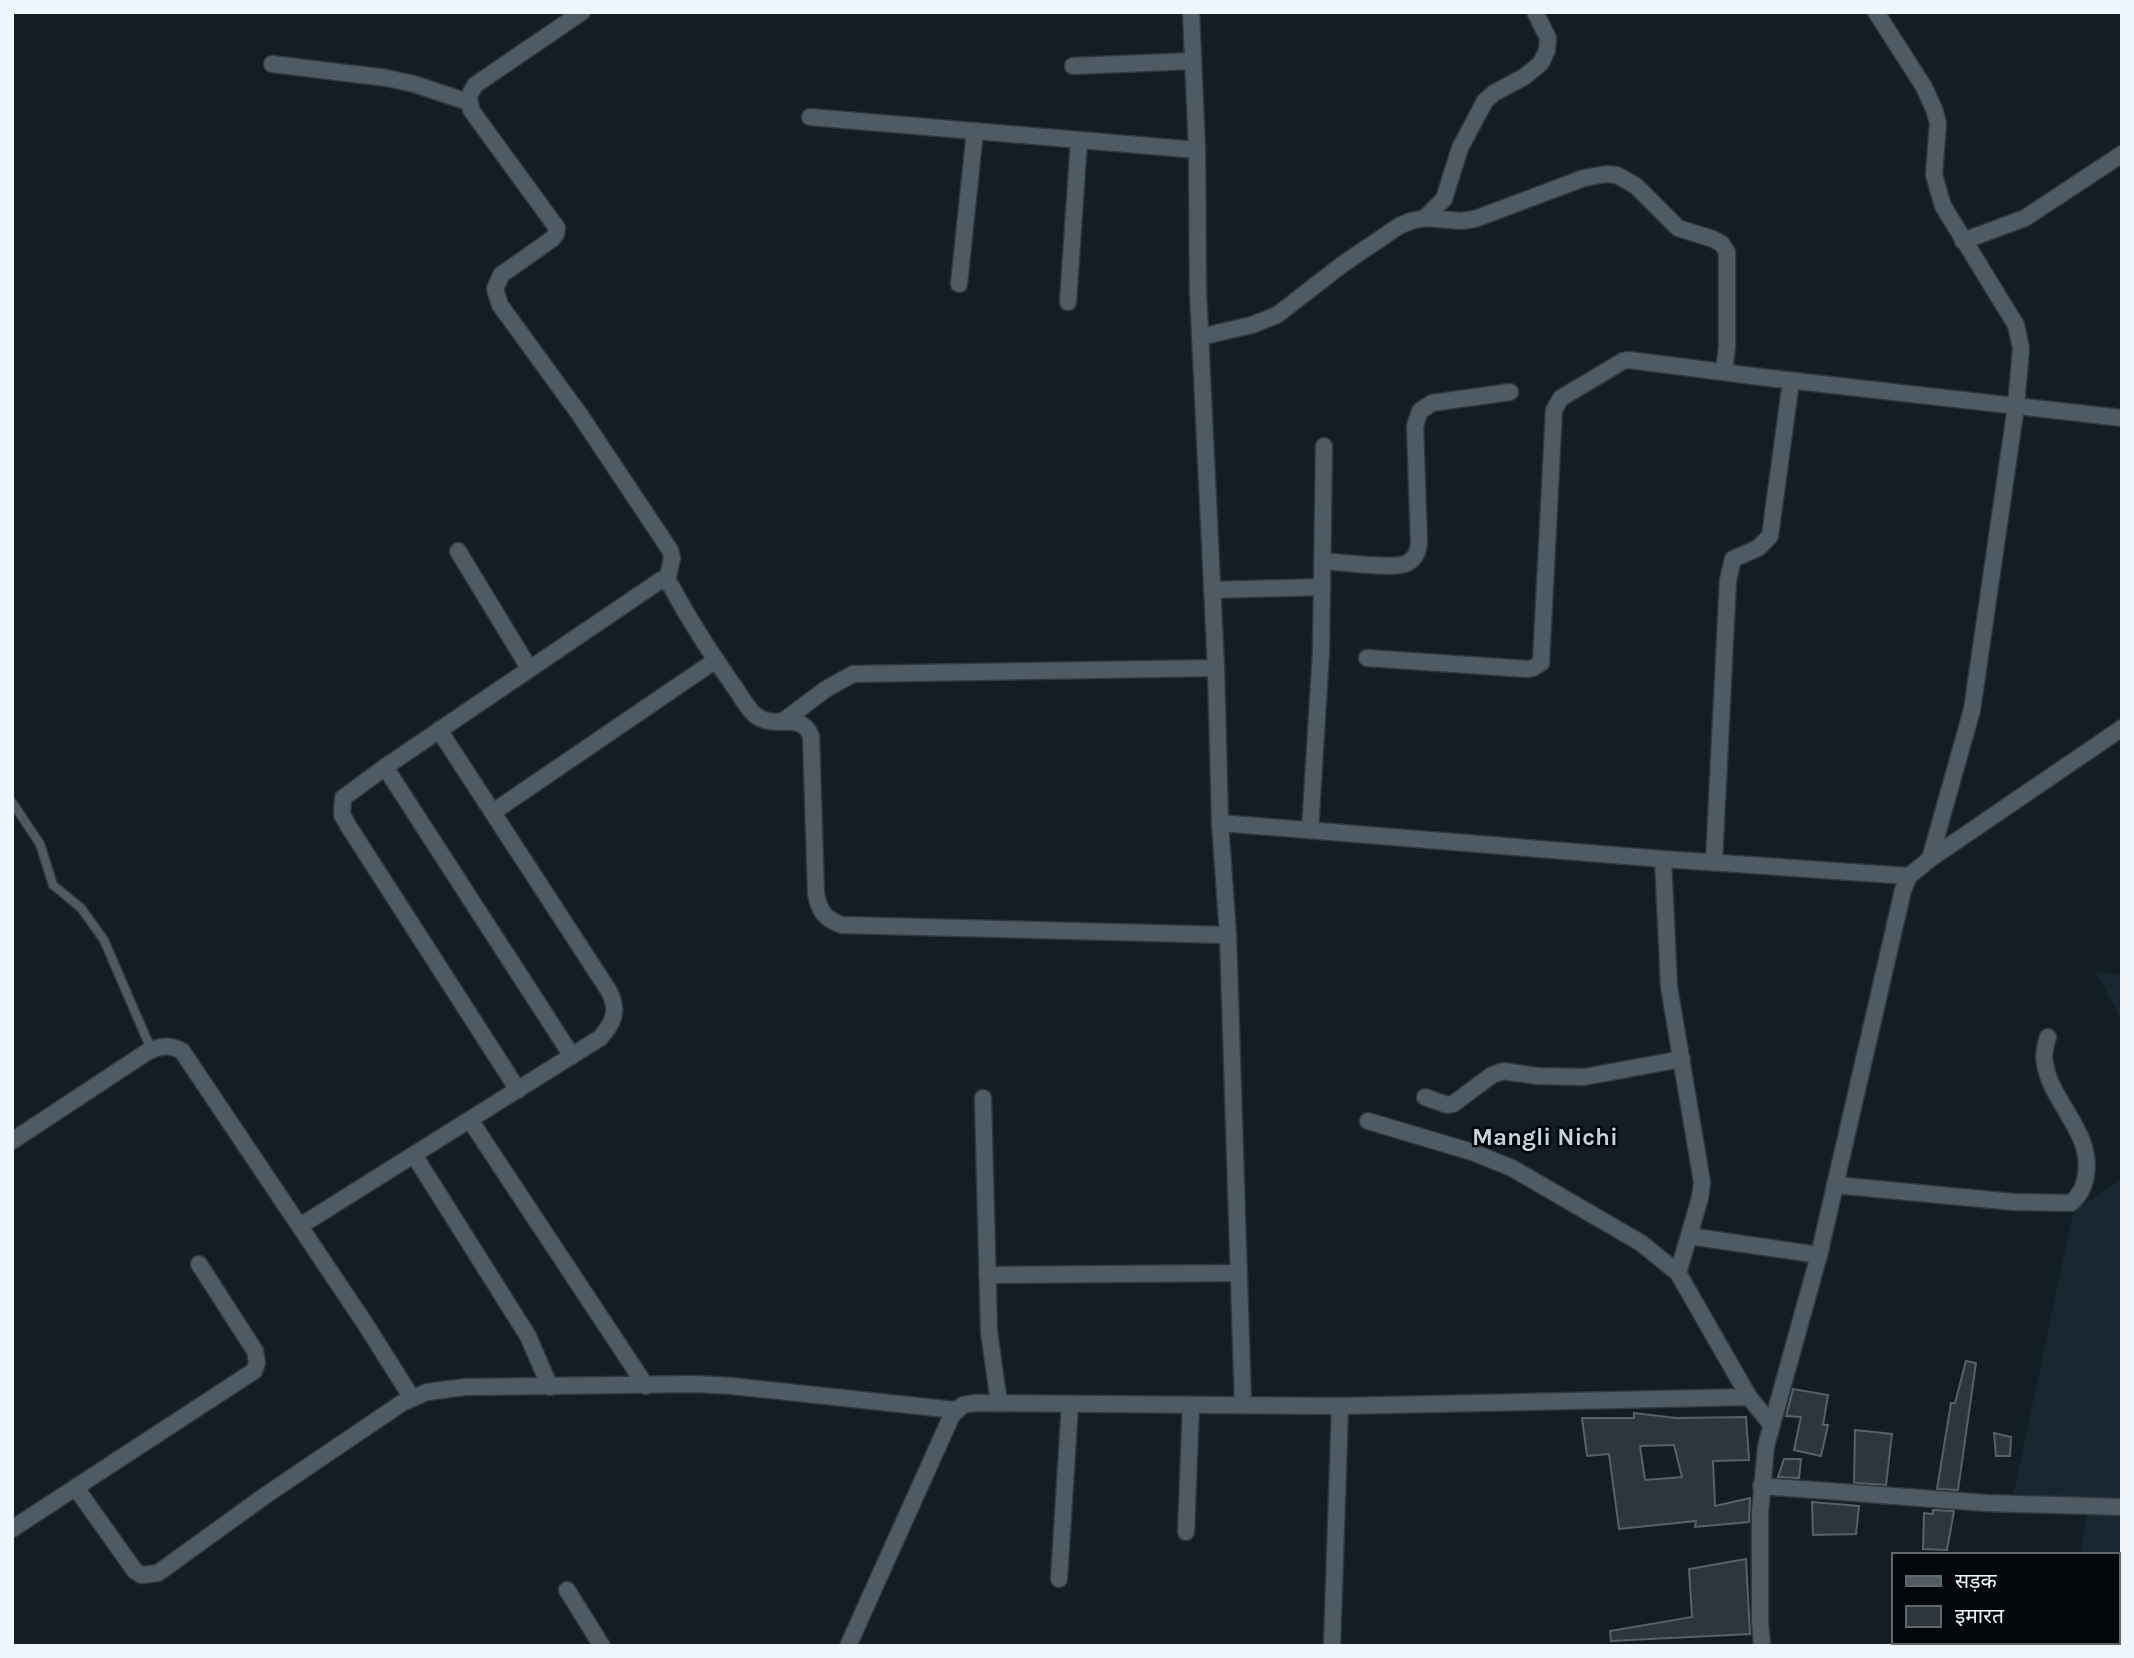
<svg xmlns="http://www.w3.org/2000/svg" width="2134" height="1658" viewBox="0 0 2134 1658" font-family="Karla,'Noto Sans Devanagari',sans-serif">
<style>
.built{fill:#162732}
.building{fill:#2b363e;stroke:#56626b;stroke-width:2;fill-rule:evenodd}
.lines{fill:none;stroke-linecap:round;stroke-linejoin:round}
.lane-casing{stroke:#31373d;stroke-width:11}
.street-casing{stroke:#31373d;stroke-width:19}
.lane{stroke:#4f5b64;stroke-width:8}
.street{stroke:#4f5b64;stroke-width:16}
.labels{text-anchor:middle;stroke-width:5;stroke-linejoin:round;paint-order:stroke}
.quarter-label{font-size:24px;font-weight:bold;fill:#c5d3de;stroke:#04070a}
</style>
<rect width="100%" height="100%" fill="#121d24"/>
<!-- built -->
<g class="built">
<path d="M2096,972L2122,974V1021Z"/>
<path d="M2122,1179V1646H2101L2102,1642H2118V1555H2080L2087,1514L2012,1501L2073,1212Z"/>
</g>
<!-- building -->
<g class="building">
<path d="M1966,1361L1976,1363L1958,1490L1937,1489L1951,1403H1955Z"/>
<path d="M1793,1389L1828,1395L1823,1425H1828L1821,1456L1794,1450L1801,1417L1786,1416Z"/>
<path d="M1634,1413L1676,1418L1746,1417L1749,1460L1713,1461L1715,1506L1750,1498L1749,1522L1695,1527L1696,1521L1619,1529L1609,1454L1587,1456L1582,1418H1634ZM1674,1445L1682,1477L1645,1480L1640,1446Z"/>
<path d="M1855,1430L1892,1434L1886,1485L1854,1483Z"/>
<path d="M1994,1433L2011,1437L2010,1456H1996Z"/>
<path d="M1784,1459H1801L1799,1478L1778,1477Z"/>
<path d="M1812,1502L1859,1506L1856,1534L1813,1535Z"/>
<path d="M1933,1510L1954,1511L1947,1550L1923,1549L1924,1513L1933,1514Z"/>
<path d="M1746,1559L1750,1634L1611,1641L1610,1631L1692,1617L1689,1569Z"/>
</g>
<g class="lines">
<defs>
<path id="lane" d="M12,802L40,844L53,885L81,908L104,940L151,1049"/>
<g id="street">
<path d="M582,12L475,85L469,96L471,110L557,228L556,234L552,239L501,275L495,289L500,305L580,415L670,550L672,558L667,581"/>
<path d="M1191,12L1197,150L1198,292L1216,668L1220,823L1228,935L1243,1405"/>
<path d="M1876,12L1924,87L1934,109L1938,123L1934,175L1943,206L2016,325L2021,348L2016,406L1972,710L1930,859"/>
<path d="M272,64L387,78L414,84L468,102"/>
<path d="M1073,66L1193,61"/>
<path d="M810,117L1197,150"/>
<path d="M1425,218L1444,199L1460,148L1485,101L1494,93L1524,77L1541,63L1547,50L1548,38L1535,12"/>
<path d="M1963,241L2025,218L2122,154"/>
<path d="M959,284L975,131"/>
<path d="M1068,302L1079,140"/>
<path d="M1200,337L1252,325L1277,315L1343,264L1399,226L1411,221L1425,218L1461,221L1475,219L1584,178L1606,174L1617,175L1636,186L1678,228L1713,239L1722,244L1727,252V346L1724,372"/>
<path d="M458,551L529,668"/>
<path d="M1322,561C1340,562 1391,569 1405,564C1415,560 1418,553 1419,543L1415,426L1420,411L1432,403L1510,392"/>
<path d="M1212,590L1322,587"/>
<path d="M1367,658L1528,669L1533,668L1541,663L1554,410L1561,398L1623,361L1629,360L1761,377L2122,418"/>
<path d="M782,722L826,689L853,674L1216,668"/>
<path d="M385,767L572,1056"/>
<path d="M493,812L716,660"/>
<path d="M1220,823L1663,859L1909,876"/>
<path d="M1310,830L1321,652L1324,446"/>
<path d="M1663,859L1669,987L1702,1182L1700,1198L1678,1273"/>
<path d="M1714,861L1728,580L1733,559L1758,548L1770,536L1791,381"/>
<path d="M518,1090L349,827L342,815L343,798L385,767L661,580L670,584C689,620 710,652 733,685C740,694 746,707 755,715C775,731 801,710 811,736L816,894C819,911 825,919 842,925L1228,935"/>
<path d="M1425,1097L1447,1105L1453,1104L1492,1075L1503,1071L1537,1076L1584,1077L1682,1059"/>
<path d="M983,1098L989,1332L999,1403"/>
<path d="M470,1120L646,1386"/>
<path d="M1368,1121L1472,1152L1512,1168L1641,1243L1678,1273L1749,1397"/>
<path d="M12,1141L147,1052C160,1046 169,1044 182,1051L364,1322L412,1398"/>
<path d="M414,1155L528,1336L550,1387"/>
<path d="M1835,1185L2014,1202L2071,1203C2079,1196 2083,1190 2085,1180C2096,1134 2052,1105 2045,1064C2043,1055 2045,1046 2048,1037"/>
<path d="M300,1226L600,1038C614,1022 619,1011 609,991L439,730"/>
<path d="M1689,1236L1819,1255"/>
<path d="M987,1275L1239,1273"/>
<path d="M1761,1486L1986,1503L2122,1507"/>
<path d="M76,1488L135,1571L142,1575L158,1573L266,1495L402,1403L427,1392L465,1387L695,1384L732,1386L955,1410"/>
<path d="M12,1529L254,1371L257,1363L255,1351L199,1264"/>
<path d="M1186,1532L1191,1405"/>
<path d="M1059,1579L1070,1404"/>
<path d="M567,1590L602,1646"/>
<path d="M848,1646L952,1415L963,1405L975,1403L1340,1406L1749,1397L1770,1423"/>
<path d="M1332,1646L1340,1406"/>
<path d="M1762,1646L1760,1622V1513L1766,1446L1819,1255L1903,890L1909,876L1930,859L2122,728"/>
</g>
</defs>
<!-- lane casing -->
<use href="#lane" class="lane-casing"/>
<!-- street casing -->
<use href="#street" class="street-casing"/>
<!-- lane -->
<use href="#lane" class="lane"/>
<!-- street -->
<use href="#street" class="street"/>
</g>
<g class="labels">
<!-- quarter labels -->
<g class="quarter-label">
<text x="1545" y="1145">Mangli Nichi</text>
</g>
</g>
<!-- border -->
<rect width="2134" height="1658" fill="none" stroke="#eff6fb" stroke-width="28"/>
<!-- legend -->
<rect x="1892" y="1553" width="228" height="91" fill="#04070a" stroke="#62676a" stroke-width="2"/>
<rect x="1906" y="1576" width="35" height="10" fill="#4f5b64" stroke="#62676a" stroke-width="2"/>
<text x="1955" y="1588" font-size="21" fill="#eff6fb">सड़क</text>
<rect x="1906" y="1606" width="35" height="21" fill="#2b363e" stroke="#62676a" stroke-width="2"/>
<text x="1955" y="1623" font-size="21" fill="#eff6fb">इमारत</text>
</svg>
